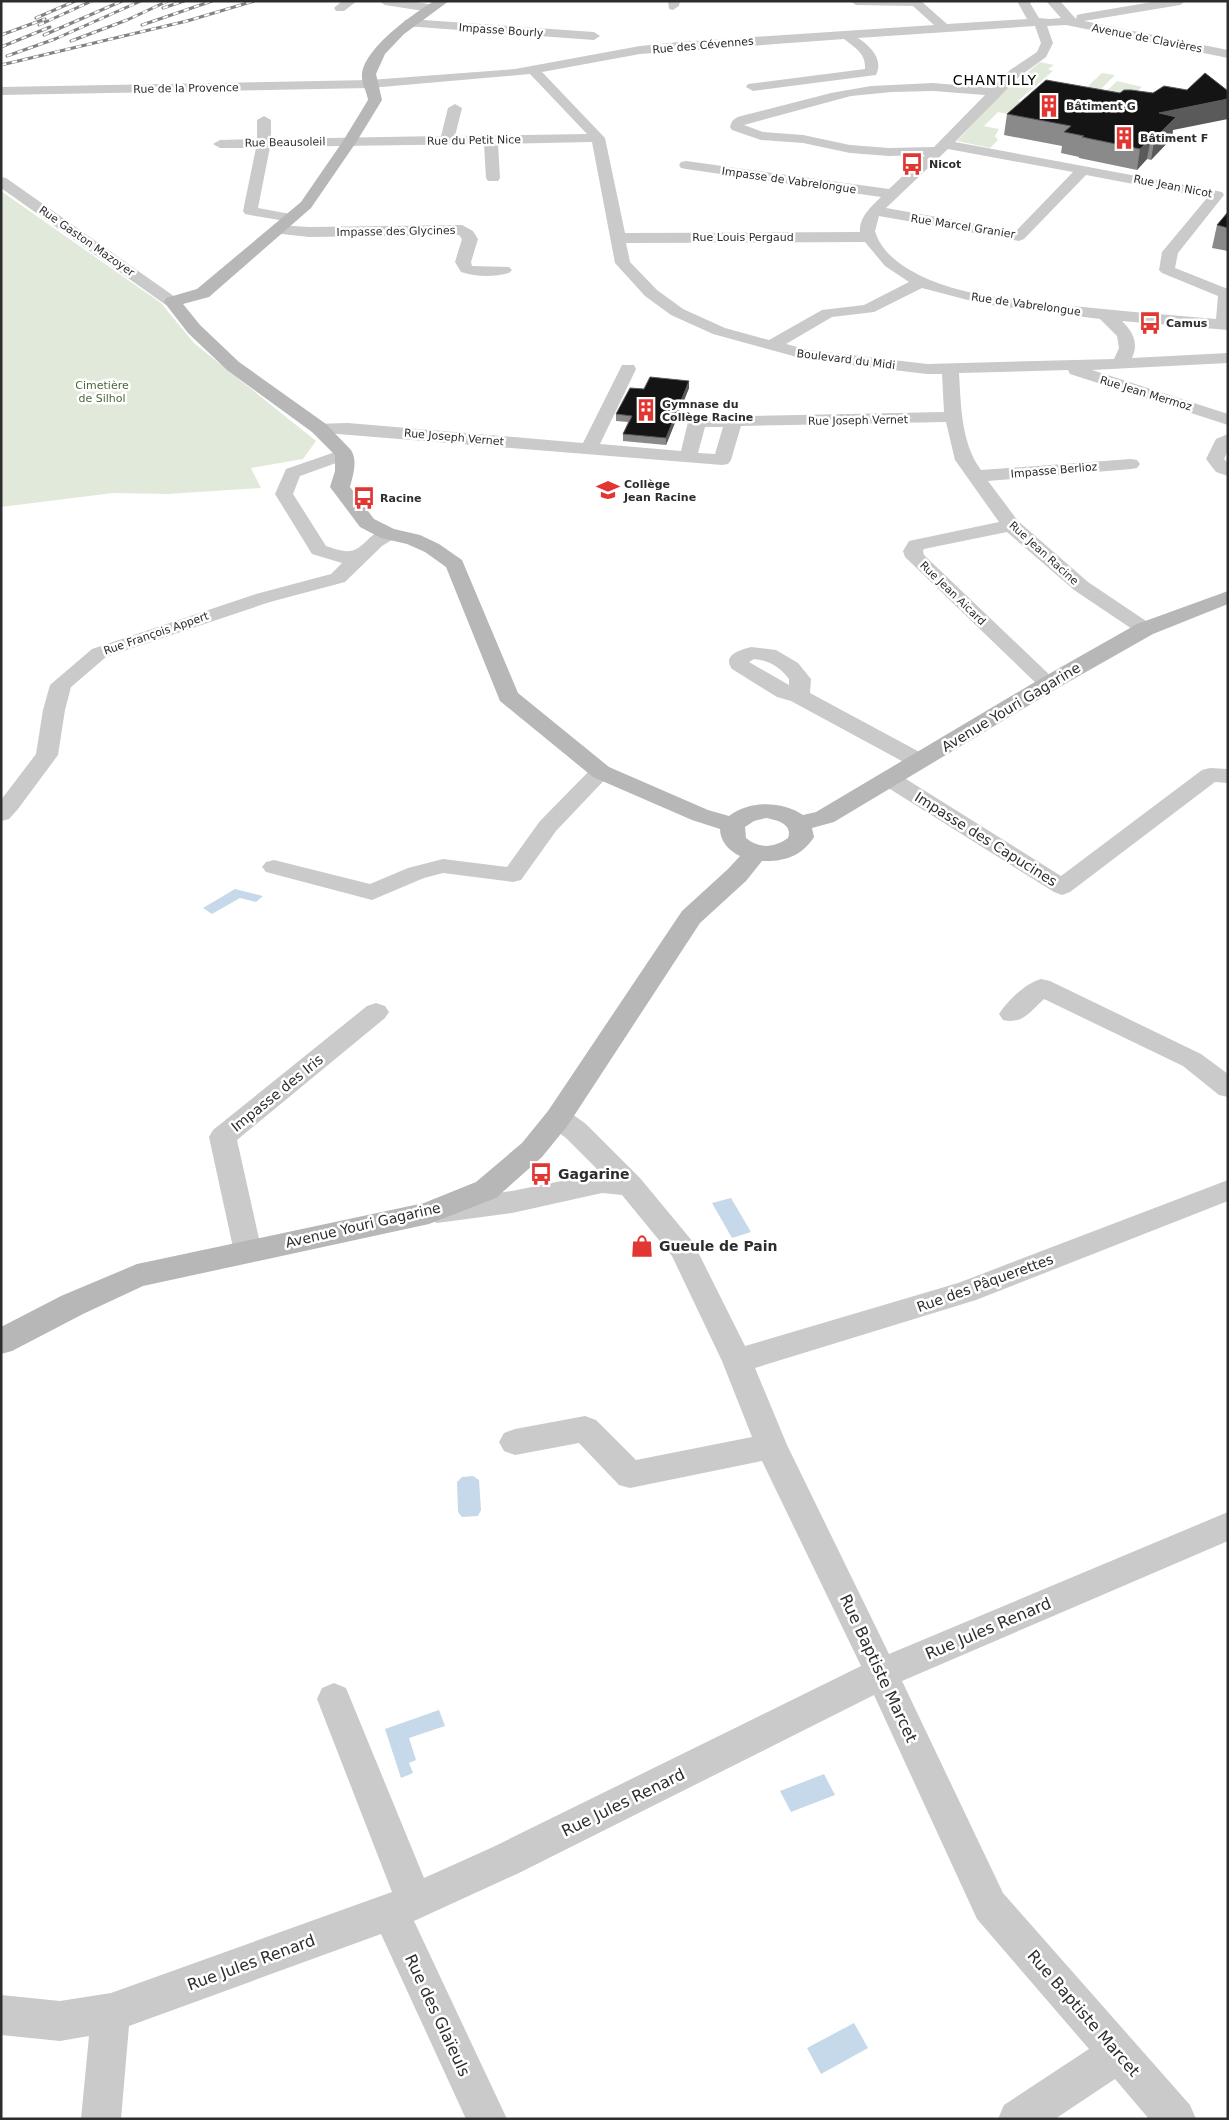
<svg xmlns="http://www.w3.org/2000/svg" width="1229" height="2120" viewBox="0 0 1229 2120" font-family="'DejaVu Sans',sans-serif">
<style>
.green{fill:#e1eada}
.water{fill:#c6d9ea}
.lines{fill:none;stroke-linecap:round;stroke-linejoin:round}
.street{fill:#cacaca;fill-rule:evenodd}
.secondary{fill:#b7b7b7;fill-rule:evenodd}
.rail-casing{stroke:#828282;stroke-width:3}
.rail{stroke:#fff;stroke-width:2;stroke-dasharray:5.5;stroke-linecap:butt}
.wall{fill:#8a8a8a}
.shaded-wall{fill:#5a5a5a}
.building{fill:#141414;stroke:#5a5a5a}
.labels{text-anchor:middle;stroke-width:5;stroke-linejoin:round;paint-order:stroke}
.far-street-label{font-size:11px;fill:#2d2d2d;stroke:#fff}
.far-poi-label{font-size:11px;font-weight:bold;fill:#2d2d2d;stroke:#fff;text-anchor:start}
.far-park-label{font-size:11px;fill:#4b673b;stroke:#fff}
.far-quarter-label{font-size:14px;letter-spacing:1px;fill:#000;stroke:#fff}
.street-label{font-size:14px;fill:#2d2d2d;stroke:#fff}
.poi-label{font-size:14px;font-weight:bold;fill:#2d2d2d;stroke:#fff;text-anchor:start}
.near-street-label{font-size:16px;fill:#2d2d2d;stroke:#fff}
</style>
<rect width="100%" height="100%" fill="#fff"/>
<!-- green -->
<g class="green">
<path d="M1040,62L1054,65L1048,69L1053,71L1018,101L1031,104L1018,116L998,112L984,126L999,129L995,136L998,140L990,148L957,141L1000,95Z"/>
<path d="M1102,73L1115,75L1084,106L1069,104Z"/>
<path d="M1117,81L1142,87L1137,91L1088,109Z"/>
<path d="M1,191L161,303L194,343L316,441L303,459L251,468L261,488L168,494L113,493L1,507Z"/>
</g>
<!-- water -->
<g class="water">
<path d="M235,889L263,896L256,902L240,898L212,914L203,908Z"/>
<path d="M731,1198L751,1232L732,1238L712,1203Z"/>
<path d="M473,1476L479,1480L481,1510L478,1516L462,1517L458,1512L457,1482L462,1477Z"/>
<path d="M439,1710L445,1726L409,1738L416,1760L409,1763L413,1773L401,1778L385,1729Z"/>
<path d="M824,1774L835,1795L791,1812L780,1791Z"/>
<path d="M854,2023L868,2048L821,2074L807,2048Z"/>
</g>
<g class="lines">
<!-- street -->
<g class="street">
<path d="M342,1H357L344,11H336L334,8Z"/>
<path d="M379,1H410L434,5L436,8L430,12L385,5Z"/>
<path d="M668,1H680L679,6L673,10L669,9Z"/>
<path d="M850,1H921L947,24L1027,19L1018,3L1019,1H1032L1030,3L1039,18L1050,19L1061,18L1046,1H1060L1076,19L1077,15L1081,14L1158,1H1186L1180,5L1084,21L1228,50V58L1066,25L1047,26L1053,43L1046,57L1020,76L955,142L1217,191L1222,192L1224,195L1178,253L1175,268L1228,289V330L1122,321C1133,332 1139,343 1132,358L1228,353V363L1092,370L1228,414V425L1070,374L1068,370L959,373C961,405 961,443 981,470L1131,459L1137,460L1140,464L1137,468L1131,469L988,481L1018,521L1088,582L1152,625L1155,629L1152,633L1145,635L1138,633L1074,590L1007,532L924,549L923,551L924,555L1055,680L1059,684L1055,688L1048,690L1041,688L905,557L903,551L909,541L999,522L955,460L946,422L741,426L731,460L728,464L722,465L313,432L310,428L313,424L348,423L583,443L622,365H634L636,369L600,444L681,451L688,422L691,418L697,417L944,412L942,374H927L808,360L713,334L671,315L645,296L615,263L592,142L498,144L500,178L498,181H488L486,178L484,144L270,147L258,208L296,215L298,218L296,221L291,222L250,215L245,214L243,211L256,148H220L213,144L220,140L257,139V120L264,116L271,120V139L441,136L448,108L455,104L462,108L455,136L587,134L530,74L370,88L1,95V87L370,80L515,69L640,46L679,42L934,25L913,6L856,5ZM1035,26L1041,43L1037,52L1010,70L992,88L933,83L871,86L831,93L745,115C737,117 732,118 730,127L732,130L761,140L803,143L850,153L889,156L925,155L889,189L686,161L681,162L679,165L681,168L686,169L881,197C871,207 859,217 860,232L625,233L605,138L542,72L640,54L844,39C855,48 866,53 865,69L748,84L746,87L753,91L876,75C884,59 870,46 858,38ZM933,91L985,95L934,147L889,148L850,145L803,135L763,132L744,125L851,96L892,92ZM948,149L1073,172L1016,231L886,208ZM1086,175L1207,198L1162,252L1159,270L1162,273L1218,296L1216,319C1158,314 1100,309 1042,303C1005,298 965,295 930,280C909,271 882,256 875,231L879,216L1019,241L1024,239ZM865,242L885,266L909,282L864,305L822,310L769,340L725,328L683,309L657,290L630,262L626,243ZM922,288L983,304L1100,319L1117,336L1119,348L1114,359L927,364L809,350L786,344L832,317L874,312ZM705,427H723L715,454L698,453Z"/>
<path d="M409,19L594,32L600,36L594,40L405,26L403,23L405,20Z"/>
<path d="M1,177L6,178L178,299L180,302L178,305H166L1,188Z"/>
<path d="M278,225L309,227L462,225L473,231L478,239L471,262L472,266L509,267L512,270L509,273C494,277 476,277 461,272L455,262L462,239L459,235L309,237L273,233L270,230L273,227Z"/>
<path d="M1228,434V450L1224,459L1228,463V476L1216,472L1206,459L1216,439Z"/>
<path d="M344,449L350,450L353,454L350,458L300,476L293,494L326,546C333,548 342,552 350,551C367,549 372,524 395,530L398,534L395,538L382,546L345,582L270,602L106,657L71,687L65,710L58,755L18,809L9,819L1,821V800L36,754L43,710L50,685L92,649L256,594L331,574L342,563L312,554L275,494L286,469Z"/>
<path d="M751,647L776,650L798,663L811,679L810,693L927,756L930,761L927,766L919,768L911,766L791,701L777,697L732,669C722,655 740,650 751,647ZM754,659C769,660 781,668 789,679V685L749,662Z"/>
<path d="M601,765L609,767L612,772L556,831L521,880L513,882L443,873L424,878L372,900L266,872L262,867L266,862L274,860L370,884L408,868L443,859L507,867L540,821L593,767Z"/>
<path d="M1210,768L1228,769V783L1215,782L1070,892L1062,895L1054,892L882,784L879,779L882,774L890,772L898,774L1061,876L1202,770Z"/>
<path d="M1041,979L1050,981L1201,1054L1228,1074V1097L1219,1095L1183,1066L1044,999C1031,1011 1022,1025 1003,1020L999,1014C1008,1000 1026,983 1041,979Z"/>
<path d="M376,1003L385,1006L389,1012L385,1018L237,1140L262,1252L258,1260L248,1263L238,1260L234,1252L209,1137L213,1130L367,1006Z"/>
<path d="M558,1108L568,1111L586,1124L640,1178L693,1242L745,1346L958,1283L1228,1180V1201L976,1300L755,1368L787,1445L889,1654L1228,1512V1541L902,1681L1003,1893L1190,2105L1196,2119H1149L1115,2079L1055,2119H998L1004,2105L1089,2049L977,1919L874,1695L519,1873L414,1921L507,2119H466L381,1934L129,2026L121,2119H81L89,2036L60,2041L1,2035V1995L60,2001L111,1993L392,1892L317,1699L322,1688L334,1683L346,1688L424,1878L493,1847L861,1666L762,1461L630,1488L619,1485L579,1443L515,1455L504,1451L499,1442L504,1433L515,1429L585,1416L596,1420L636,1460L752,1437L722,1361L672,1256L622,1195L602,1193L512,1213L437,1223L427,1219L423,1212L427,1205L437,1201L512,1191L601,1173L566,1138L548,1125L544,1118L548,1111Z"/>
</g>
<!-- secondary -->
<path class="secondary" d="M434,1H449L404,34L385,54L376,74L382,100L357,141L311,208L209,297L183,304L200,325L239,362L326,424L351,450C358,461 353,475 350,487L374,519L394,529L420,535L439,544L462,560L518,693L609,767L708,810L729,816C750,800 782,801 803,815L816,812L1040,679L1137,624L1228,591V604L1153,634L1056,689L834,822L812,828L814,837C802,856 784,862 762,861L746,881L700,923L568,1125L542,1157L496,1198L429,1224L143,1286L83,1314L12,1351L1,1354V1327L61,1296L137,1264L424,1203L476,1182L522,1143L548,1111L682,911L728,869L740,856C729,851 720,841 720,829L692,820L593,777L500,701L446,567L425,552L407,544L381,538L360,527L330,487L335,471V455L312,432L227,370L188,333L164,302L166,298L197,289L301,202L343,141L368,100C367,92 362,85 362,77C361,50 413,14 434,1ZM766,818C777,820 793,824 788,838C774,848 759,849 746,838L745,827L754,821Z"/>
<defs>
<g id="rail">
<path d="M163,8L184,1"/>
<path d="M36,18L75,1"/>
<path d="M39,25L92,1"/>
<path d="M142,25L212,1"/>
<path d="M1,35L45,19"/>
<path d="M44,35L122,1"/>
<path d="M71,41L127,20L168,1"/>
<path d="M1,47L50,27"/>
<path d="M7,56L55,39L141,1"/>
<path d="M1,65L187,21L254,1"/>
</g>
</defs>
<!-- rail casing -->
<use href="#rail" class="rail-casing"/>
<!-- rail -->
<use href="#rail" class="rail"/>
</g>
<!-- wall -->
<g class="wall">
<path d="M1187,90L1173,130L1172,138L1151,160L1147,159L1137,170L1079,158V157L1061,153L1062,146L1004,135L1007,114L1120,93H1153Z"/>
<path d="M1228,212V251L1212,248L1217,225Z"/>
<path d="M689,388L666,445L623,441V434L628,422L616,421V414L644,389Z"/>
</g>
<!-- shaded-wall -->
<g class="shaded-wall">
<path d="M1228,99V119L1173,130L1172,138L1151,160L1159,113Z"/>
<path d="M1151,138L1147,159L1137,170L1140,149Z"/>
<path d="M689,381V388L666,445V438Z"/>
</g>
<!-- building -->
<g class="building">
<path d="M1205,73L1228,91V99L1159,113L1176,117L1155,138H1151L1140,149L1082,137L1084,136L1064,132L1071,126L1007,114L1046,80L1120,93L1124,90H1131L1153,93L1164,86L1187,90Z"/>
<path d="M1228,212V228L1217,225Z"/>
<path d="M650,377L689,381L666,438L623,434L632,416L616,414L630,388L644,389Z"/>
</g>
<!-- icons -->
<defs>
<symbol id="building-bare" viewBox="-9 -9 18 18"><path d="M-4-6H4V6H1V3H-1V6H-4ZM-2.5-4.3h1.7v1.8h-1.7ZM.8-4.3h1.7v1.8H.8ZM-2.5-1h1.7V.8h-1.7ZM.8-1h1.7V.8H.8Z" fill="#e13631" stroke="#fff" stroke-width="2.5" paint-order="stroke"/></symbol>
<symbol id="bus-bare" viewBox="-9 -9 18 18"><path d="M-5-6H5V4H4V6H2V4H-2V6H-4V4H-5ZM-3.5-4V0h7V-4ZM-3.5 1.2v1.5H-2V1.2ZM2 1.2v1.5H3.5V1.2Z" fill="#e13631" stroke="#fff" stroke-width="2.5" paint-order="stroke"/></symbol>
<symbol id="school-bare" viewBox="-9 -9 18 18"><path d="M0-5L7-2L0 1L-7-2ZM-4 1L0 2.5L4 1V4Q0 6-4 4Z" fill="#e13631" stroke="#fff" stroke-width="2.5" paint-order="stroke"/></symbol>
<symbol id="shop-bare" viewBox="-9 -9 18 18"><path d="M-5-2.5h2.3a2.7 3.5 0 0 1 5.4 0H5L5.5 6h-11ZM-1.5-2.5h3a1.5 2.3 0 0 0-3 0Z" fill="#e13631" stroke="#fff" stroke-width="2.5" paint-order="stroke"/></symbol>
</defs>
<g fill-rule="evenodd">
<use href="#building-bare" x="1033" y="90" width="32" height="32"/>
<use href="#building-bare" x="1108" y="122" width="32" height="32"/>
<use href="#bus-bare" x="896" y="148" width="32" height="32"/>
<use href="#bus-bare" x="1134" y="307" width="32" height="32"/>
<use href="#building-bare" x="630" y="394" width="32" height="32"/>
<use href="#school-bare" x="592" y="474" width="32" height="32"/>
<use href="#bus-bare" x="348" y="482" width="32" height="32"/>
<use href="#bus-bare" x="525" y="1158" width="32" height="32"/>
<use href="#shop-bare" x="626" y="1230" width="32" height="32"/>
</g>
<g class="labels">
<!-- far-street labels -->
<g class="far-street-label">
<text transform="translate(501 30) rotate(4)" y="4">Impasse Bourly</text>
<text transform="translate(1147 38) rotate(11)" y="4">Avenue de Clavières</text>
<text transform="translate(703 45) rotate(-5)" y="4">Rue des Cévennes</text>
<text transform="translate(186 88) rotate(-1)" y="4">Rue de la Provence</text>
<text transform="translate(474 140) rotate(-1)" y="4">Rue du Petit Nice</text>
<text transform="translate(285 142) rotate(-1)" y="4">Rue Beausoleil</text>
<text transform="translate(789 180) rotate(8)" y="4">Impasse de Vabrelongue</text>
<text transform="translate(1173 186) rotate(11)" y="4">Rue Jean Nicot</text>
<text transform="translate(963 226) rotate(9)" y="4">Rue Marcel Granier</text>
<text transform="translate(396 231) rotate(-1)" y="4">Impasse des Glycines</text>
<text x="743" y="241">Rue Louis Pergaud</text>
<text transform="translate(87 241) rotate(35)" y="4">Rue Gaston Mazoyer</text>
<text transform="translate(1026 304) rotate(8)" y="4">Rue de Vabrelongue</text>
<text transform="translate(846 359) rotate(7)" y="4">Boulevard du Midi</text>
<text transform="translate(1146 393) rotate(17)" y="4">Rue Jean Mermoz</text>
<text transform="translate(858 420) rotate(-1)" y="4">Rue Joseph Vernet</text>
<text transform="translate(454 437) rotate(5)" y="4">Rue Joseph Vernet</text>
<text transform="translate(1054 470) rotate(-5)" y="4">Impasse Berlioz</text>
<text transform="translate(1044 553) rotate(42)" y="4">Rue Jean Racine</text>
<text transform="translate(953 593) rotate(44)" y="4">Rue Jean Aicard</text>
<text transform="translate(156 633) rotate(-19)" y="4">Rue François Appert</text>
</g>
<!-- far-poi labels -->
<g class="far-poi-label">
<text x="1066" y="110">Bâtiment G</text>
<text x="1140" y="142">Bâtiment F</text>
<text x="929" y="168">Nicot</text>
<text x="1166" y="327">Camus</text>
<text x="662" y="408">Gymnase du<tspan x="662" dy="13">Collège Racine</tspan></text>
<text x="624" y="488">Collège<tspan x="624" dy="13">Jean Racine</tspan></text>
<text x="380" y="502">Racine</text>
</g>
<!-- far-park labels -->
<g class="far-park-label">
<text x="102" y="389">Cimetière<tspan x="102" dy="13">de Silhol</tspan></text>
</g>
<!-- far-quarter labels -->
<g class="far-quarter-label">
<text x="995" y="85">CHANTILLY</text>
</g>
<!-- street labels -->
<g class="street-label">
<text transform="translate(1011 707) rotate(-31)" y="5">Avenue Youri Gagarine</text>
<text transform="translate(986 839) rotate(32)" y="5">Impasse des Capucines</text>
<text transform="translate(277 1093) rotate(-39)" y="5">Impasse des Iris</text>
<text transform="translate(363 1225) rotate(-13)" y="5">Avenue Youri Gagarine</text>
<text transform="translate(985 1283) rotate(-20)" y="5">Rue des Pâquerettes</text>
</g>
<!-- poi labels -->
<g class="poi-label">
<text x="558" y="1179">Gagarine</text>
<text x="659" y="1251">Gueule de Pain</text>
</g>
<!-- near-street labels -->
<g class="near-street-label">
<text transform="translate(988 1628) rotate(-23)" y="6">Rue Jules Renard</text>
<text transform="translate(879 1668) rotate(65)" y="6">Rue Baptiste Marcet</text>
<text transform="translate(623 1802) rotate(-26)" y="6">Rue Jules Renard</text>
<text transform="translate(251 1962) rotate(-20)" y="6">Rue Jules Renard</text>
<text transform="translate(1084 2013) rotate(49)" y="6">Rue Baptiste Marcet</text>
<text transform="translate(438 2015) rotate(65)" y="6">Rue des Glaïeuls</text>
</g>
</g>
<!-- border -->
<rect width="1229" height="2120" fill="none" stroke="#2d2d2d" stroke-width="5"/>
</svg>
